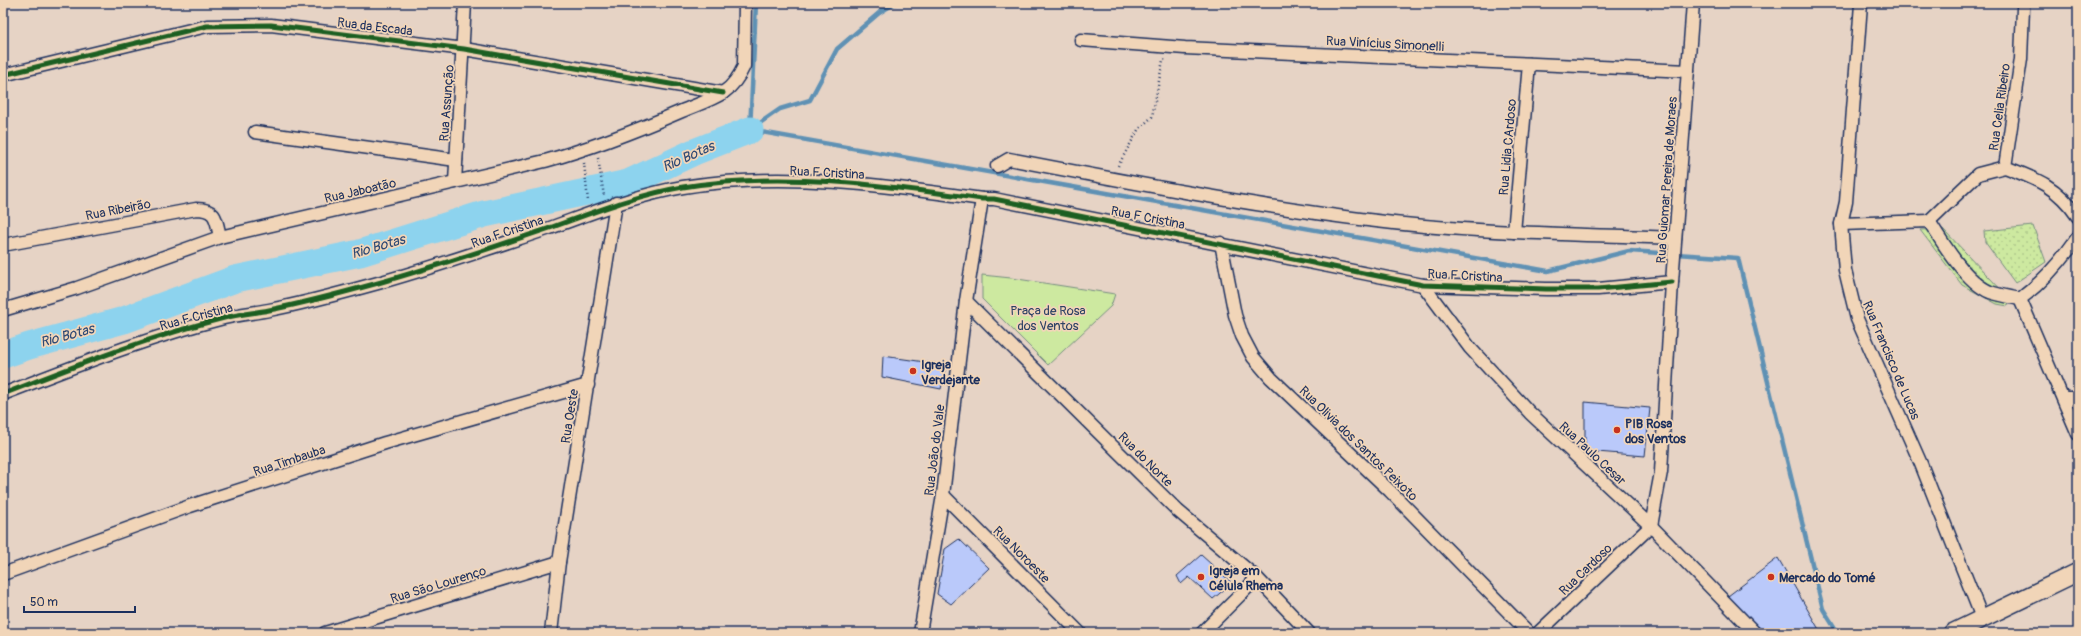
<svg xmlns="http://www.w3.org/2000/svg" width="2081" height="636" viewBox="0 0 2081 636" font-family="Pangolin,sans-serif">
<style>
.grass{fill:url(#grass-dots);stroke:#748c7f}
.green{fill:#cde9a0;stroke:#748c7f}
.lines{fill:none;stroke-linecap:round;stroke-linejoin:round}
.stream{stroke:#5f91b4;stroke-width:4.5}
.river{stroke:#8dd3ee;stroke-width:27}
.building{fill:#bac9fa;stroke:#1b2f5e}
.minor-casing{stroke:#1b2f5e;stroke-width:15}
.secondary-casing{stroke:#1b2f5e;stroke-width:20}
.path{stroke:#1b2f5e;stroke-width:2.5;stroke-dasharray:1 3;stroke-linecap:butt}
.minor{stroke:#f1d5b8;stroke-width:12}
.secondary{stroke:#f1d5b8;stroke-width:17}
.cycleway-casing{stroke:#f1d5b8;stroke-width:8}
.cycleway{stroke:#1b5e20;stroke-width:5}
.poi-dot{fill:#c8321e;stroke:#f1d5b8;stroke-width:1.5}
.labels{text-anchor:middle;stroke-width:3.5;stroke-linejoin:round;paint-order:stroke}
.street-label{font-size:13px;fill:#1b2f5e;stroke:#f1d5b8}
.park-label{font-size:13px;fill:#2d4265;stroke:#f1d5b8}
.poi-label{font-size:13px;font-weight:bold;fill:#1b2f5e;stroke:#f1d5b8;text-anchor:start}
.water-label{font-size:14px;font-style:italic;fill:#2c4874;stroke:#f1d5b8}
</style>
<defs>
<pattern id="grass-dots" width="8" height="8" patternUnits="userSpaceOnUse"><rect width="8" height="8" fill="#cde9a0"/><path d="M2 2h.1M6 6h.1" fill="none" stroke="#afc88c" stroke-width="1.8" stroke-linecap="round"/></pattern>
</defs>
<rect width="100%" height="100%" fill="#e6d3c5"/>
<filter id="ink" filterUnits="userSpaceOnUse"><feTurbulence type="fractalNoise" baseFrequency=".025" numOctaves="2"/><feDisplacementMap in="SourceGraphic" scale="8" xChannelSelector="R" yChannelSelector="G"/><feConvolveMatrix kernelMatrix="1 2 1 2 8 2 1 2 1" color-interpolation-filters="sRGB"/></filter>
<g filter="url(#ink)">
<!-- grass -->
<g class="grass">
<path d="M2033,226L2046,262L2015,283L1985,242L1984,231Z"/>
<path d="M1943,229L2010,299L2008,306L1997,304L1962,285L1920,230Z"/>
</g>
<!-- green -->
<path class="green" d="M982,275L1011,278L1115,294L1111,306L1048,365L982,299Z"/>
<g class="lines">
<!-- stream -->
<g class="stream">
<path d="M880,12L886,3"/>
<path d="M750,130L1548,271L1629,251L1738,258L1823,609L1838,633"/>
<path d="M750,130L780,109L810,100L837,49L879,13L895,3"/>
<path d="M750,130L756,3"/>
</g>
<!-- river -->
<path class="river" d="M3,355L29,346L124,320L235,279L360,253L484,214L628,183L694,152L750,130"/>
</g>
<!-- building -->
<g class="building">
<path d="M883,356L946,365L941,389L882,377Z"/>
<path d="M1585,402L1650,408L1645,456L1585,451Z"/>
<path d="M959,539L989,568L951,604L937,594L945,549Z"/>
<path d="M1201,555L1232,583L1213,599L1189,577L1181,584L1177,576Z"/>
<path d="M1778,558L1813,619L1821,633H1764L1728,596Z"/>
</g>
<g class="lines">
<defs>
<g id="minor">
<path d="M1861,4L1846,202L1841,224L1845,270L1857,319L1921,464L1982,618"/>
<path d="M2023,8L2021,59L2005,167C2037,179 2058,187 2078,217"/>
<path d="M1081,40L1185,48L1688,71"/>
<path d="M3,75L207,26L271,25L464,49L723,93"/>
<path d="M255,132L456,160"/>
<path d="M997,166L1009,159C1128,182 1248,205 1368,220C1470,233 1573,234 1675,238"/>
<path d="M455,182L465,3"/>
<path d="M1929,221L1978,174L2005,167"/>
<path d="M1841,224L1929,221C1942,242 1966,282 1990,292C1999,295 2010,297 2020,299"/>
<path d="M1514,232L1529,64"/>
<path d="M2078,237C2062,260 2043,282 2020,299L2078,434"/>
<path d="M1221,243L1235,315L1242,336L1253,357L1271,378L1390,491L1529,633"/>
<path d="M3,245L196,209C217,209 216,220 220,237"/>
<path d="M1423,285L1470,348L1530,413L1651,526L1755,633"/>
<path d="M966,301L1178,511L1257,578L1309,633"/>
<path d="M3,310L77,288L220,237L545,161C592,148 638,130 682,111C696,105 712,100 724,92C734,85 739,77 744,66L745,3"/>
<path d="M3,394C76,366 148,337 224,318C239,314 254,313 269,310C306,303 342,293 378,283C435,267 491,248 547,229C592,213 636,195 683,187C782,171 884,185 982,199H994L1423,285L1546,289H1598L1672,282"/>
<path d="M2063,398H2078"/>
<path d="M943,495L1080,633"/>
<path d="M3,574L190,506L385,443L588,385"/>
<path d="M325,633L559,562"/>
<path d="M551,633L559,562L616,203"/>
<path d="M920,633L943,495L966,301L982,199"/>
<path d="M1202,633L1257,578"/>
<path d="M1538,633L1651,526L1661,472L1672,282L1693,3"/>
</g>
<path id="secondary" d="M1952,633L2078,572"/>
</defs>
<!-- minor casing -->
<use href="#minor" class="minor-casing"/>
<!-- secondary casing -->
<use href="#secondary" class="secondary-casing"/>
<!-- path -->
<g class="path">
<path d="M598,158L604,196"/>
<path d="M584,163L588,201"/>
<path d="M1118,166L1138,130L1152,117L1163,60L1165,59"/>
</g>
<!-- minor -->
<use href="#minor" class="minor"/>
<!-- secondary -->
<use href="#secondary" class="secondary"/>
<defs>
<g id="cycleway">
<path d="M3,75L207,26L271,25L464,49L723,93"/>
<path d="M3,394C76,366 148,337 224,318C239,314 254,313 269,310C306,303 342,293 378,283C435,267 491,248 547,229C592,213 636,195 683,187C782,171 884,185 982,199H994L1423,285L1546,289H1598L1672,282"/>
</g>
</defs>
<!-- cycleway casing -->
<use href="#cycleway" class="cycleway-casing"/>
<!-- cycleway -->
<use href="#cycleway" class="cycleway"/>
</g>
</g>
<!-- markers -->
<g class="poi-dot">
<circle cx="913" cy="371" r="4"/>
<circle cx="1617" cy="430" r="4"/>
<circle cx="1201" cy="577" r="4"/>
<circle cx="1771" cy="577" r="4"/>
</g>
<g class="labels">
<!-- street labels -->
<g class="street-label">
<text transform="translate(375 26) rotate(7)" y="5">Rua da Escada</text>
<text transform="translate(1385 43) rotate(3)" y="5">Rua Vinícius Simonelli</text>
<text transform="translate(446 103) rotate(-86)" y="5">Rua Assunção</text>
<text transform="translate(1999 107) rotate(-82)" y="5">Rua Celia Ribeiro</text>
<text transform="translate(1507 147) rotate(-85)" y="5">Rua Lidia CArdoso</text>
<text transform="translate(827 172) rotate(3)" y="5">Rua F Cristina</text>
<text transform="translate(1666 180) rotate(-86)" y="5">Rua Guiomar Pereira de Moraes</text>
<text transform="translate(360 190) rotate(-13)" y="5">Rua Jaboatão</text>
<text transform="translate(118 209) rotate(-11)" y="5">Rua Ribeirão</text>
<text transform="translate(1148 217) rotate(11)" y="5">Rua F Cristina</text>
<text transform="translate(507 231) rotate(-19)" y="5">Rua F Cristina</text>
<text transform="translate(1465 275) rotate(3)" y="5">Rua F Cristina</text>
<text transform="translate(196 316) rotate(-15)" y="5">Rua F Cristina</text>
<text transform="translate(1892 360) rotate(67)" y="5">Rua Francisco de Lucas</text>
<text transform="translate(569 416) rotate(-81)" y="5">Rua Oeste</text>
<text transform="translate(1359 443) rotate(44)" y="5">Rua Olivia dos Santos Peixoto</text>
<text transform="translate(934 450) rotate(-83)" y="5">Rua João do Vale</text>
<text transform="translate(1593 453) rotate(43)" y="5">Rua Paulo Cesar</text>
<text transform="translate(1146 459) rotate(45)" y="5">Rua do Norte</text>
<text transform="translate(289 460) rotate(-18)" y="5">Rua Timbauba</text>
<text transform="translate(1022 554) rotate(45)" y="5">Rua Noroeste</text>
<text transform="translate(1585 569) rotate(-44)" y="5">Rua Cardoso</text>
<text transform="translate(438 584) rotate(-17)" y="5">Rua São Lourenço</text>
</g>
<!-- park labels -->
<g class="park-label">
<text x="1048" y="315">Praça de Rosa<tspan x="1048" dy="15">dos Ventos</tspan></text>
</g>
<!-- poi labels -->
<g class="poi-label">
<text x="921" y="369">Igreja<tspan x="921" dy="15">Verdejante</tspan></text>
<text x="1625" y="428">PIB Rosa<tspan x="1625" dy="15">dos Ventos</tspan></text>
<text x="1209" y="575">Igreja em<tspan x="1209" dy="15">Célula Rhema</tspan></text>
<text x="1779" y="582">Mercado do Tomé</text>
</g>
<!-- water labels -->
<g class="water-label">
<text transform="translate(688 156) rotate(-24)" y="5">Rio Botas</text>
<text transform="translate(378 246) rotate(-16)" y="5">Rio Botas</text>
<text transform="translate(67 335) rotate(-15)" y="5">Rio Botas</text>
</g>
</g>
<!-- margin -->
<rect width="2081" height="636" fill="none" stroke="#f1d5b8" stroke-width="16"/>
<rect x="8" y="8" width="2065" height="620" fill="none" stroke="#1b2f5e" stroke-width="1.5" filter="url(#ink)"/>
<!-- scale -->
<path d="M24 606v6h111v-6" fill="none" stroke="#1b2f5e" stroke-width="2"/>
<text x="30" y="606" font-size="12" fill="#1b2f5e" stroke="#f1d5b8" stroke-width="3" paint-order="stroke">50 m</text>
</svg>
